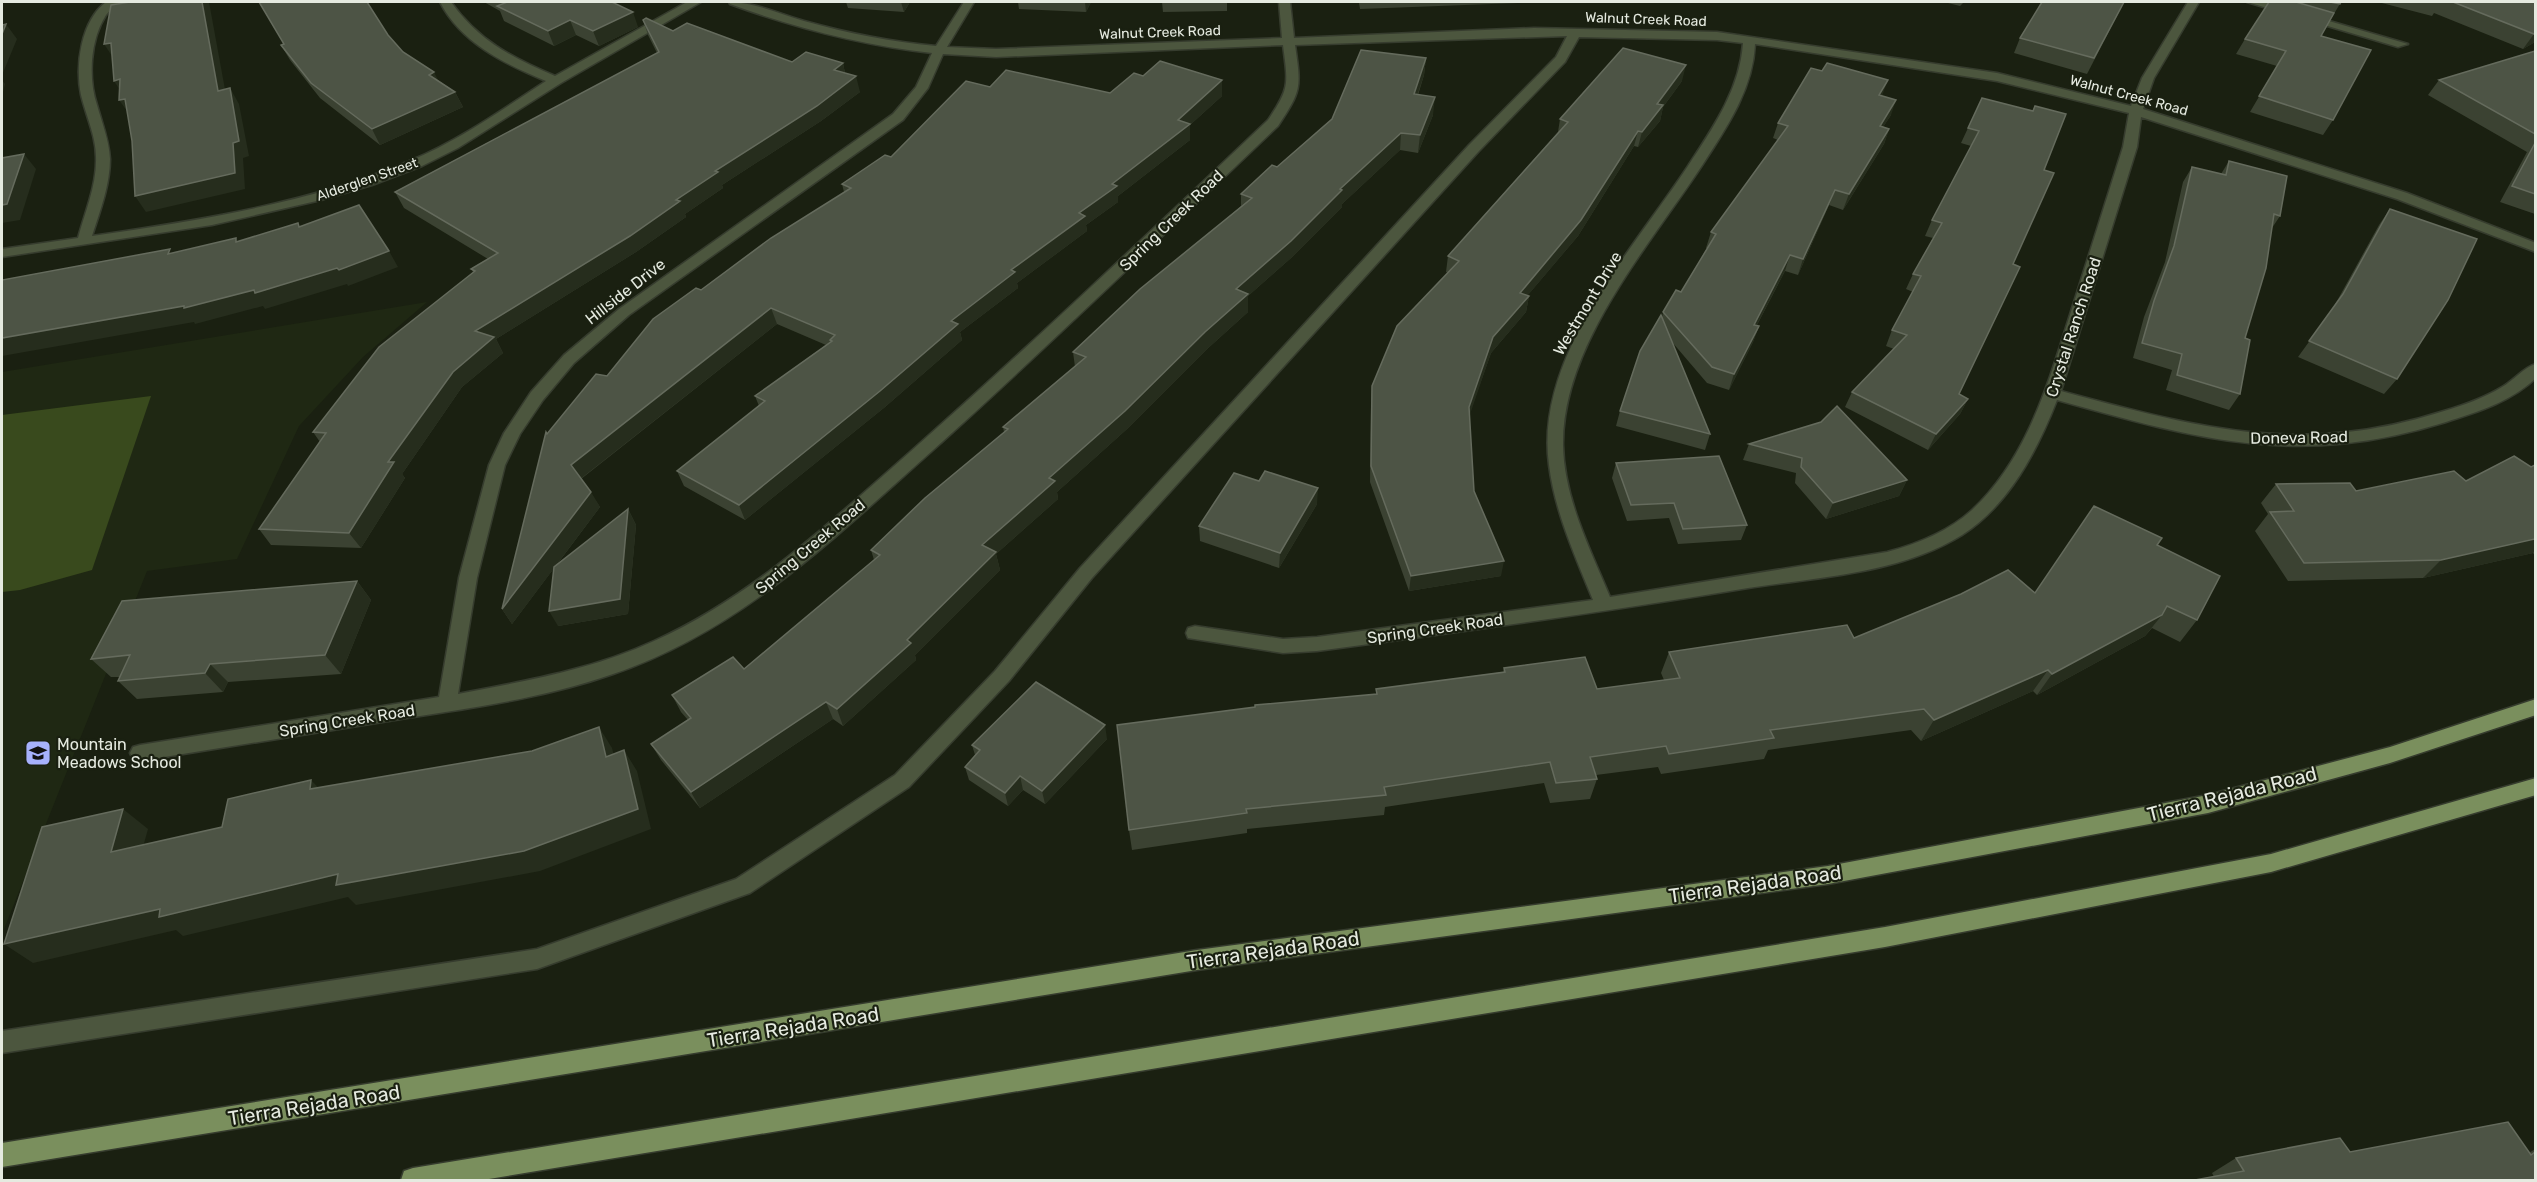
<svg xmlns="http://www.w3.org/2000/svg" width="2537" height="1182" viewBox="0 0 2537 1182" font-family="Rubik,sans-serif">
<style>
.built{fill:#1f2813}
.green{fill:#394a1d}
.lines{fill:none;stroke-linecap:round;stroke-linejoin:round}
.minor-casing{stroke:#363c2e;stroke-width:3}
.major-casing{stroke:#363c2e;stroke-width:3}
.minor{fill:#4c563e;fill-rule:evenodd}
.major{fill:#7a8f5d;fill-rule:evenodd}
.wall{fill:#3b4232}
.shaded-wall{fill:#262d1d}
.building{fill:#4d5445;stroke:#656b5d;stroke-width:1.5}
.labels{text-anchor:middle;stroke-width:4.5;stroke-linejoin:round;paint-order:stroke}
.far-street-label{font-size:14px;fill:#e5eae0;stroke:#1a2011}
.street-label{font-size:16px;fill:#e5eae0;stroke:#1a2011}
.poi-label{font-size:16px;fill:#e5eae0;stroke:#1a2011;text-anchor:start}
.near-street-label{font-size:20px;fill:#e5eae0;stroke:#1a2011}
</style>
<rect width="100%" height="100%" fill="#1a2011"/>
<!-- built -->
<path class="built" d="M427,302L363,357L299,426L237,559L147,571L2,934V372Z"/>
<!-- green -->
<path class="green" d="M151,396L92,570L20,590L2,592V415Z"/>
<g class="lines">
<defs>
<g id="minor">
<path d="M106,2H119C115,7 110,10 106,15C90,40 88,78 97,105C102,123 109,140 110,159C110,185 100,211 92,236C201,220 311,203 412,160C460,140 503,109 546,81C505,64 461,43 440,2H451C478,40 512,58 555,76L687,2H701L561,83L458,148L422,166L372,185L321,200L212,225L2,257V249L78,238C85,212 97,185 96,157C96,136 86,116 81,95C75,65 81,21 106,2Z"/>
<path d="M729,2C754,2 779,14 804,21C847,33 891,42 936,46L964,2H974L947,47L996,49L1282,38L1279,2H1290L1294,38L1534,28L1717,32L1997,73L2131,106L2142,78L2188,2H2199L2154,78L2143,109L2407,193L2536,243V252L2397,199L2141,117L2137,147L2061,391C2199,428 2301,457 2444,411C2464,405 2484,398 2502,387C2513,381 2524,367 2536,364V378C2511,402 2477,412 2446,422C2298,468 2200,440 2057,400C2037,451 2009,505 1962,535C1899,574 1819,577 1748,588C1604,612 1461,632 1317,651L1283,653L1188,638L1186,633L1188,628L1195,626L1283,639L1317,637L1593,600C1575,556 1555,512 1549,465C1534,357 1632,251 1688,166C1713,128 1740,89 1743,43L1717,40L1579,37L1565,62L1479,151L1092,578L1009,681L909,787L750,893L537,969L2,1053V1031L537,949L736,879L895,775L995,671L1080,568L1469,145L1556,57L1567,36L1295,45C1301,87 1302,90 1278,126C1163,235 1050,345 932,451C834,538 740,631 613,674C545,698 471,708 401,719C314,733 227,747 140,761L133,759L130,753L133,747L140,745L439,697L459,578L489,465L504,433L531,392L564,355L619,309L893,114L916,87L932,53C862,45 795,28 730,4ZM1755,44L1997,81L2129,113L2123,147C2107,198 2091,248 2075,299C2051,373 2031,455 1972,510C1949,531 1917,544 1887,552L1610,597C1590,549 1564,498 1563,445C1562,344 1650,245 1703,164C1727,127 1753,89 1755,44ZM1283,45C1288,84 1290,88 1268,120C1150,232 1032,344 910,452C830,522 752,597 654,641C591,670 525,681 458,694L477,578L505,465L520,434L543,400L574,363L629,315L903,120L928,88L943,54L996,57Z"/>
<path d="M2247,2H2264L2408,44L2398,47Z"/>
</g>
<g id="major">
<path d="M2536,699V715L2390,763L2208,813L1828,884L1197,970L2,1167V1143L1197,950L1828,866L2208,795L2390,747Z"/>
<path d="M2536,778V795L2271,872L1885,947L483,1180H401L404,1171L413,1168L1885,927L2271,854Z"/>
</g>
</defs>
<!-- minor casing -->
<use href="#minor" class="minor-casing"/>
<!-- major casing -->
<use href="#major" class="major-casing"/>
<!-- minor -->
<use href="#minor" class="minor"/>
<!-- major -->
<use href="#major" class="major"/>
</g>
<!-- wall -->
<g class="wall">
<path d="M484,2H612L638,27L599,46L576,35L554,46L504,21L500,11Z"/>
<path d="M846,2H910L904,12L848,8Z"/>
<path d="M1018,2H1091L1086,12L1019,9Z"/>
<path d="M1162,2H1227V11L1163,12Z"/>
<path d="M1334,2H1518V3L1360,9L1359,3H1334Z"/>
<path d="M1944,2H1964L1960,6Z"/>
<path d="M2269,2H2341L2321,36L2333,120L2323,135L2250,112L2277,66L2236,54L2245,39Z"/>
<path d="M2378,2H2535V42L2523,49L2434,13L2432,16Z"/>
<path d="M2119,12L2087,74L2014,53L2020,38Z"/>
<path d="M643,20L673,31L792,62L843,63L845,73L860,92L821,121L722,185L723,188L685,214L686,217L636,252L496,339L503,353L462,387L402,474L405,478L361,548L271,545L259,529L320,442L313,432L473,272L471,269L488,259L404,208L395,192L657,53L648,35Z"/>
<path d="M388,35L403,52L439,81L455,92L463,107L380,145L320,98L290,60L281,45Z"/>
<path d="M2535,51V214L2500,202L2527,152L2428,95L2439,80Z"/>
<path d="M1426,58L1424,75L1418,95L1433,115L1418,153L1400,150L1342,204V207L1291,258L1248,296V312L1206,350L1127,429L1057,492L1058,499L996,554L1000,570L915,655L916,660L843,726L833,719L700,808L661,760L651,744L688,720L681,712L672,695L744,669L874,560L871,550L1004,432L1003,427L1075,367L1073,352L1241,206V194Z"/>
<path d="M1143,76L1222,80V96L1190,125V140L1118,196V202L1086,225L1087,231L1017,283L1018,288L960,332L962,340L885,407L745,520L684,486L677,471L759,406L755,396L826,345L777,324L581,479L600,507L555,567L628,509L636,525L628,614L558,626L554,568L512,624L502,609L547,434L607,376L701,290L844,192L842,184L891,157L990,87L1110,93Z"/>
<path d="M1682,81L1663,107L1660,121L1638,147L1634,146L1578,236L1527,296H1529L1526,312L1491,353L1469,415L1474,491L1501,576L1409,591L1370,482L1371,402L1372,386L1448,273L1446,272L1448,256L1558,132L1560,119Z"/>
<path d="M1882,96L1891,115L1883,127L1889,129L1884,144L1843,210L1829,205L1798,275L1785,271L1757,325L1759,326L1753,342L1729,390L1707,383L1672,342L1710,434L1705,450L1616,426L1620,411L1662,317L1663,312L1681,292L1707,248H1706L1711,232L1778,140L1773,138L1778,123Z"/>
<path d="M1982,98L2044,170L2013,264L1959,394L1968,399L1960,414L1928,450L1845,407L1852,392L1894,349L1886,346L1892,330L1913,292L1906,289L1913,274L1933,238L1925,236L1932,220L1971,146L1961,143Z"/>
<path d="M2229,161L2280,216L2272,228L2245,338L2240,394L2229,410L2166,390L2172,370L2133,358L2144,317L2165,262L2183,182L2192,167L2221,174Z"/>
<path d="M2390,209L2397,379L2384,394L2298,357L2332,310L2379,225Z"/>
<path d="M1749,444L1907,480L1899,496L1826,519L1795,483L1796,473L1743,460Z"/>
<path d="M1616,463L1747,525L1741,540L1678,544L1669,518L1627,521L1612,478Z"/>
<path d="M2535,465V555L2533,553L2423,578L2288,581L2255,531L2268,514L2261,503L2276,484L2356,491L2466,481L2531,467Z"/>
<path d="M1317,504L1279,568L1200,541L1199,526Z"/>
<path d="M2157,545L2197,620L2180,642L2152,628L2145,636L2037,695L2033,691L1921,741L1911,730L1768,750L1764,759L1661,774L1658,767L1596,775L1597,779L1590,799L1550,803L1544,783L1385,807L1384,815L1247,829V833L1132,850L1129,830L1376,694V689L1503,672L1504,668L1597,689L1664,680L1661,673L1669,652L1854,638L2035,593Z"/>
<path d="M357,581L371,600L341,674L228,682L223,692L137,699L118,681L120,677H111L91,659Z"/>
<path d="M1107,739L1045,804L1023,790L1008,806L969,780L965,767L975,755L972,745Z"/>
<path d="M2535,1149V1180L2214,1177L2212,1173L2236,1158L2350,1152L2529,1153Z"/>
</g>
<!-- shaded-wall -->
<g class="shaded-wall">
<path d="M202,2H209L228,106L218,91Z"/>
<path d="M901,2H910L904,12Z"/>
<path d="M1085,2H1091L1086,12Z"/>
<path d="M633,12L638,27L599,46L593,31Z"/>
<path d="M570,20L576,35L554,46L548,31Z"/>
<path d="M6,24L17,39L2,75V34Z"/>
<path d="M2535,33V42L2523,49L2534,34Z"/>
<path d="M111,43L114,59L104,44Z"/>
<path d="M1426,58L1424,75L1412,111L1414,94Z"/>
<path d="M843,63L846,79L834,70Z"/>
<path d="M1686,65L1682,81L1663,107L1660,121L1638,147L1642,132L1657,104Z"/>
<path d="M434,72L442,88L429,75Z"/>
<path d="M856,76L860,92L821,121L722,185L723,188L685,214L686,217L636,252L496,339L503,353L462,387L402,474L405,478L361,548L349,533L388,462L453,372L475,331L676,200L715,171Z"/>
<path d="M120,79L124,96L114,81Z"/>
<path d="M2,80L5,84L2,96Z"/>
<path d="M1222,80V96L1190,125V140L1118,196V202L1086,225L1087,231L1017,283L1018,288L960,332L962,340L885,407L745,520L739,505L951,321L1079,213L1178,120Z"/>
<path d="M1888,80L1882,96L1879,95Z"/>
<path d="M230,88L239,104L249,156L243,158L245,189L146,212L135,196Z"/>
<path d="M455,92L463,107L380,145L372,129Z"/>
<path d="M1435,97L1433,115L1418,153L1420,135Z"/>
<path d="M125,99L130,115L119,100Z"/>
<path d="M1896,100L1891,115L1874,141L1880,126Z"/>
<path d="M1889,129L1884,144L1843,210L1849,194Z"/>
<path d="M1638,131L1634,146L1578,236L1517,308L1520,293Z"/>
<path d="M1401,133L1400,150L1342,204V207L1291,258L1248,296V312L1206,350L1127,429L1057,492L1058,499L996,554L1000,570L915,655L916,660L843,726L837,709L907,640L982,545L1236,289L1340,189Z"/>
<path d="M24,154L36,169L20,220L2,223V205Z"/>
<path d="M1835,190L1829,205L1798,275L1803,259Z"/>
<path d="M389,251L398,267L348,286L347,284L265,309L263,306L195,324L194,322L2,356V338Z"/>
<path d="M1790,255L1785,271L1749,340L1754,325Z"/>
<path d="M1529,296L1526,312L1491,353L1467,423L1469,407L1493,337Z"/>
<path d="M771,308L777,324L579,480L571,465Z"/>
<path d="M1759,326L1753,342L1729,390L1734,374Z"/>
<path d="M1968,399L1960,414L1928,450L1936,434Z"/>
<path d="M1907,480L1899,496L1826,519L1833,503Z"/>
<path d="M1318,488L1317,504L1279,568L1280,553Z"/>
<path d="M591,492L600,507L512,624L502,609Z"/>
<path d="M628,509L636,525L628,614L558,626L549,611Z"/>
<path d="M2535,539V551L2533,553L2423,578L2441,560Z"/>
<path d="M1504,561L1501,576L1409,591L1411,576Z"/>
<path d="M357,581L371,600L341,674L325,655Z"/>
<path d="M2162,615L2145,636L2037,695L2052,674Z"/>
<path d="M210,664L228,682L223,692L205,673Z"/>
<path d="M2048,670L2033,691L1921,741L1934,720Z"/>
<path d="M826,702L833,719L700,808L691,792Z"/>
<path d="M1105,725L1107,739L1045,804L1042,791Z"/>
<path d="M599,727L612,748L619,777L606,757Z"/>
<path d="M624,750L637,771L651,829L540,871L356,905L348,897L183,936L176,930L33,963L4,944L160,909L168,914Z"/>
<path d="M1020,776L1023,790L1008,806L1005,793Z"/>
<path d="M311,780L331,801L310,789Z"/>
<path d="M123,809L148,829L136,872L111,852Z"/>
</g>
<!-- building -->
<g class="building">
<path d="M130,2H202L218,91L230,88L239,141L233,143L235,173L135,196L132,141L125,99L119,100L120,79L114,81L111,43L104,44L111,5Z"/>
<path d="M259,2H367L388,35L403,52L434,72L429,75L455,92L372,129L311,83L281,45L284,44Z"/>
<path d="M503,2H612L633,12L593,31L570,20L548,31L497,6L505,3Z"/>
<path d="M2042,2H2124L2094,58L2020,38Z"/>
<path d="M2269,2H2296L2334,13L2321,36L2371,50L2333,120L2259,96L2286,51L2245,39Z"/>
<path d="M2330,2H2341L2340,4Z"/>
<path d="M2453,2H2535V33L2534,34Z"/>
<path d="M646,18L673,31L687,23L792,62L806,52L843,63L834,70L856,76L817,106L715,171L718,172L676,200L680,201L630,236L475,331L494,337L453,372L388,462H394L349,533L259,529L326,433L313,432L379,347L475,271L471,269L498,253L395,192L659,52L643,20Z"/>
<path d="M6,24L2,34V25Z"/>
<path d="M1623,48L1686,65L1657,104L1663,105L1642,132L1638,131L1581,220L1520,293L1529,296L1493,337L1469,407L1474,491L1504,561L1411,576L1371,466L1372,386L1397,326L1459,261L1448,256L1568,122L1560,119Z"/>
<path d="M1361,50L1426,58L1414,94L1435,97L1420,135L1401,133L1340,189L1342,190L1291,241L1236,289L1248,294L1205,332L1125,411L1049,478L1055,481L982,545L996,552L907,640L911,643L837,709L826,702L691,792L651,744L691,718L672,695L733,657L744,669L880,555L871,550L925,498L1008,429L1003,427L1086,357L1073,352L1140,289L1252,198L1241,194L1272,165L1277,167L1332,119Z"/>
<path d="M2535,51V134L2439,80Z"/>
<path d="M1160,61L1222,80L1178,120L1190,124L1112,184L1117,186L1079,213L1085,216L1011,270L1015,272L951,321L958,324L880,391L739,505L677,471L765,401L755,396L832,341L830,340L835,335L771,308L571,465L591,492L502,609L546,432L547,434L596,374L607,376L653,319L696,288L701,290L771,238L851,188L842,184L885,155L891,157L966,81L990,87L1006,70L1110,93L1134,73L1143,76Z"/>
<path d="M1827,63L1888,80L1879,95L1896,100L1880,126L1889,129L1849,194L1835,190L1803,259L1790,255L1754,325L1759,326L1734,374L1712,367L1663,312L1676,290L1681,292L1716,234L1711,232L1788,126L1778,123L1811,68L1822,71Z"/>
<path d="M1982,98L2033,111L2035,106L2066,114L2044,170L2054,173L2013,264L2020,267L1959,394L1968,399L1936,434L1852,392L1907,335L1892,330L1921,276L1913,274L1942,223L1932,220L1979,131L1968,128Z"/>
<path d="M2535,143V194L2512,186Z"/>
<path d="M24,154L7,204L2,205V158Z"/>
<path d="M2229,161L2287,176L2280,216L2274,214L2266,268L2245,338L2250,340L2240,394L2177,375L2182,354L2142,343L2154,301L2174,246L2192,167L2226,175Z"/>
<path d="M359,205L389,251L339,270L337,268L255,293L254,290L184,308V306L2,338V280L170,249L168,254L236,238V242L298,223L299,227Z"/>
<path d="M2390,209L2477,239L2448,300L2397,379L2309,341L2343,294Z"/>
<path d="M1661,315L1710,434L1620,411L1640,351Z"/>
<path d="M1837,406L1907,480L1833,503L1801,467L1802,458L1749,444L1821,422Z"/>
<path d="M1719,456L1747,525L1683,529L1674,503L1631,505L1616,463Z"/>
<path d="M2514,456L2531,467L2535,465V539L2441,560L2304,563L2270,512L2294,511L2276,484L2350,483L2356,491L2454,471L2466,481Z"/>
<path d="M1265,471L1318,488L1280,553L1199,526L1234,473L1259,481Z"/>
<path d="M2094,506L2162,538L2157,545L2220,576L2197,620L2167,606L2162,615L2052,674L2048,670L1934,720L1924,709L1770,730L1774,738L1669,754L1666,746L1590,757L1597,779L1556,783L1550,762L1384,787L1386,795L1246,809L1247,813L1129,830L1117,725L1255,707V705L1377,694L1376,689L1505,672L1504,668L1585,657L1597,689L1680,678L1669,652L1847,625L1854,638L1961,594L2008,570L2035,593Z"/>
<path d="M628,509L620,599L549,611L554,567Z"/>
<path d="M357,581L325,655L210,664L205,673L118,681L130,655L91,659L122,601Z"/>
<path d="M1036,682L1105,725L1042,791L1020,776L1005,793L965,767L980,750L972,745Z"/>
<path d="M599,727L606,757L624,750L638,809L524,851L336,885L338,874L159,917L160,909L4,944L42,827L123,809L111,852L222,827L228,799L311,780L310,789L532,751Z"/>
<path d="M2508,1122L2531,1155L2535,1152V1180H2195L2244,1171L2236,1158L2340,1138L2350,1152Z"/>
</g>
<!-- icons -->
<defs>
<symbol id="school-square" viewBox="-11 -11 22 22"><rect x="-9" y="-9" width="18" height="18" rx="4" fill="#a6b1fc" stroke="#1a2011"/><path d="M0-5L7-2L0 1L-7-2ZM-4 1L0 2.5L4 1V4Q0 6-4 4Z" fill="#111"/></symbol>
</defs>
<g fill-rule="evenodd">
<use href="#school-square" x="23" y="738" width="30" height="30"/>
</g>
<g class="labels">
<!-- far-street labels -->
<g class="far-street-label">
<text transform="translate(1646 19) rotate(2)" y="5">Walnut Creek Road</text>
<text transform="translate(1160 32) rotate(-2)" y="5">Walnut Creek Road</text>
<text transform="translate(2129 95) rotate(15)" y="5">Walnut Creek Road</text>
<text transform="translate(367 179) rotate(-19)" y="5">Alderglen Street</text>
</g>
<!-- street labels -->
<g class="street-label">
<text transform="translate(1171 220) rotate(-44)" y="6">Spring Creek Road</text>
<text transform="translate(625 291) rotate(-38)" y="6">Hillside Drive</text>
<text transform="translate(1587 303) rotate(-59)" y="6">Westmont Drive</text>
<text transform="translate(2073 327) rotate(-72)" y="6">Crystal Ranch Road</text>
<text transform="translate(2299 437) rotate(-1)" y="6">Doneva Road</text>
<text transform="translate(810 546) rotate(-40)" y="6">Spring Creek Road</text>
<text transform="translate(1435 628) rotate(-8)" y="6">Spring Creek Road</text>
<text transform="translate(347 720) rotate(-9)" y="6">Spring Creek Road</text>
</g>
<!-- poi labels -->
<g class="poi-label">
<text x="57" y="750">Mountain<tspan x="57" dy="18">Meadows School</tspan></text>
</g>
<!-- near-street labels -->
<g class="near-street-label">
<text transform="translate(2232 794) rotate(-14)" y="7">Tierra Rejada Road</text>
<text transform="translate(1755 884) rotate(-8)" y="7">Tierra Rejada Road</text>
<text transform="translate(1273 950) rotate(-8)" y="7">Tierra Rejada Road</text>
<text transform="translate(793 1027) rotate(-9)" y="7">Tierra Rejada Road</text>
<text transform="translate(314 1105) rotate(-9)" y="7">Tierra Rejada Road</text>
</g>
</g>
<!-- border -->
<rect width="2537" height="1182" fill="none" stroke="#e5eae0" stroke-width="6"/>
</svg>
